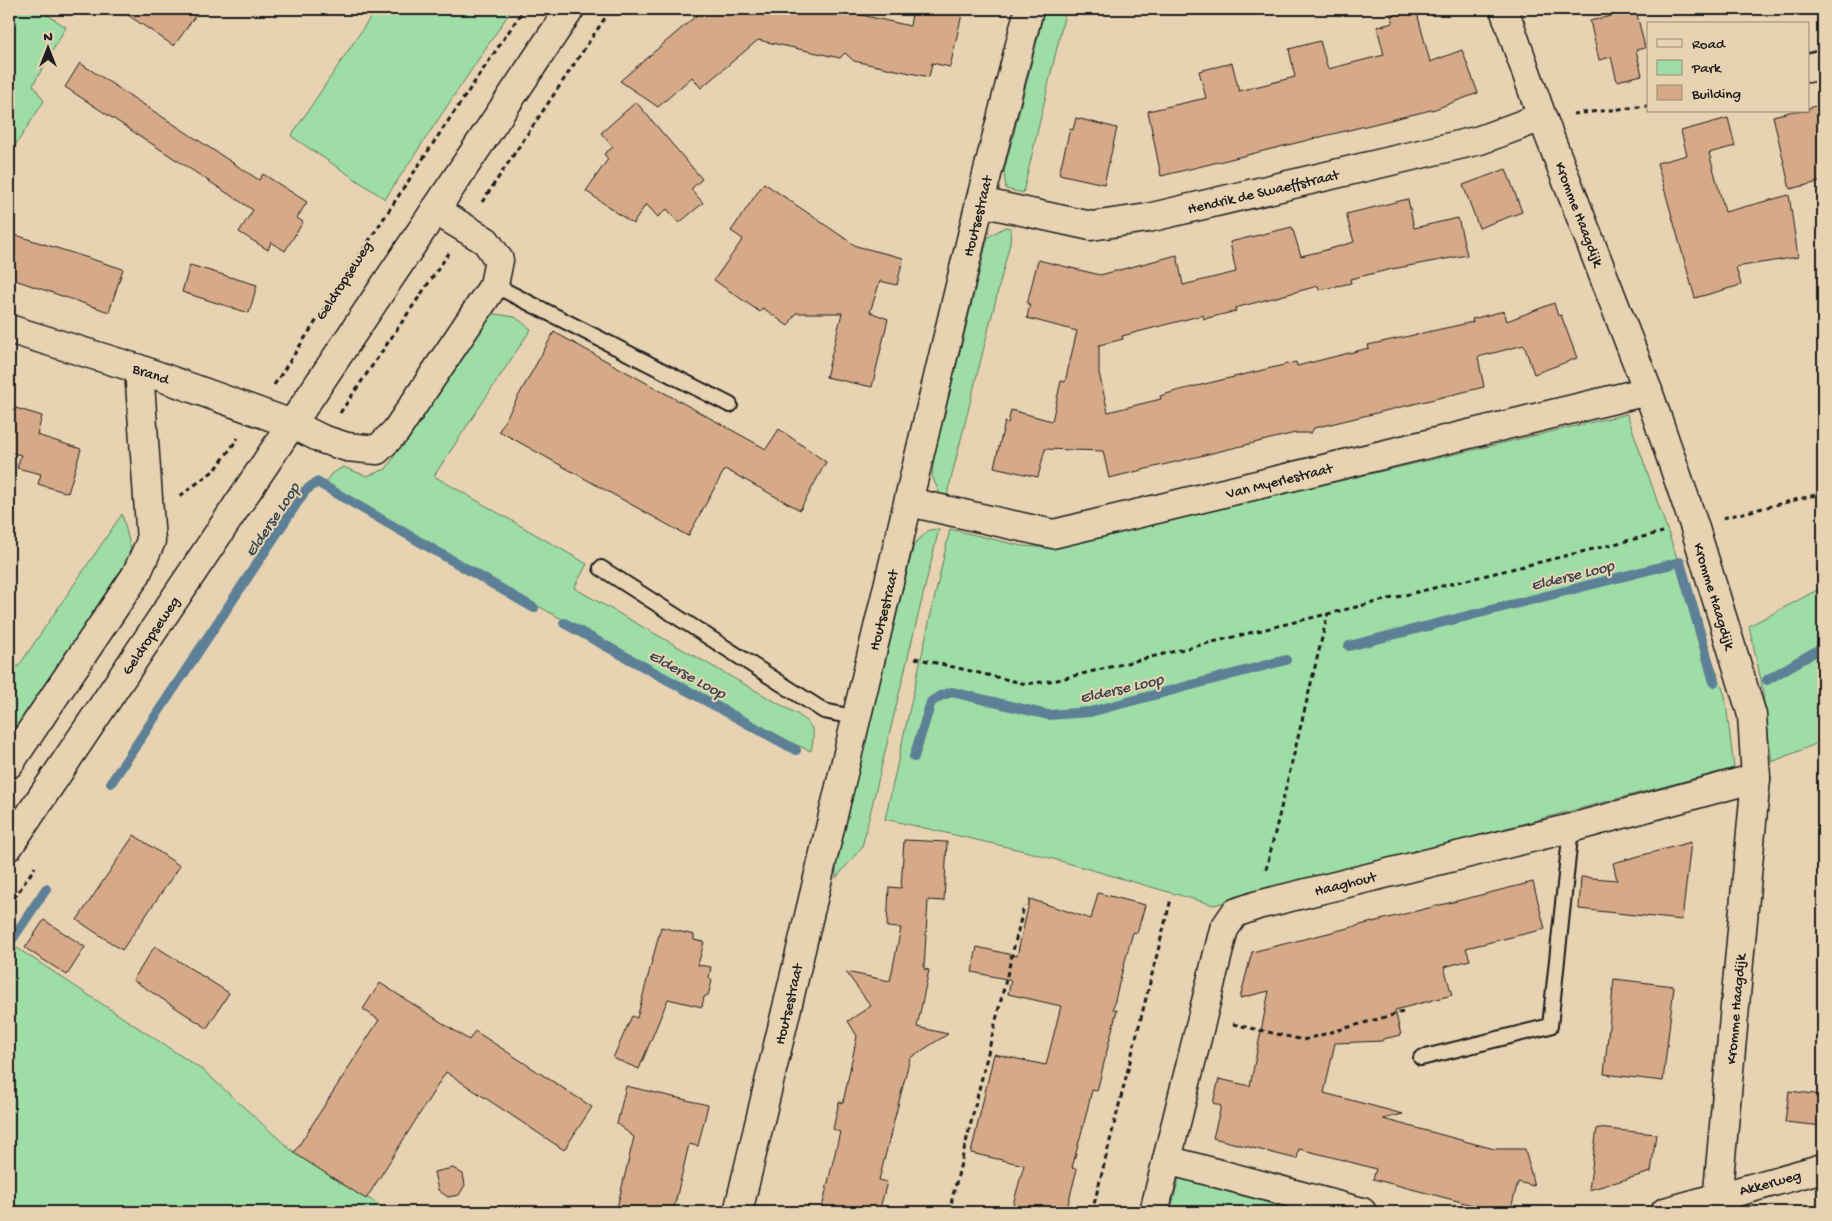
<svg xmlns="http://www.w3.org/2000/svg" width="1832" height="1221" viewBox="0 0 1832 1221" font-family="'Gochi Hand',sans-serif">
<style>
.green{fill:#9edda5;stroke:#5d7c60}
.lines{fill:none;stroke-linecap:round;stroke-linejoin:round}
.stream{stroke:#5d8096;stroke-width:10}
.building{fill:#d6aa88;stroke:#1c1c1c}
.service-casing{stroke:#1c1c1c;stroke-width:18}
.minor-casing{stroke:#1c1c1c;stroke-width:31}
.secondary-casing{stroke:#1c1c1c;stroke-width:31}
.path{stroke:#1c1c1c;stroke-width:3;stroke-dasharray:5 4;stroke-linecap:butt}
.service{stroke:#e7d2b1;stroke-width:14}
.minor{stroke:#e7d2b1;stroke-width:28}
.secondary{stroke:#e7d2b1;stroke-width:28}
.labels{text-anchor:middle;stroke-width:4;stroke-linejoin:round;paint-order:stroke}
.street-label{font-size:15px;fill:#1c1c1c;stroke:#e7d2b1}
.water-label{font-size:16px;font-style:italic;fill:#37464f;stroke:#e7d2b1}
</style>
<rect width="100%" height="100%" fill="#e7d2b1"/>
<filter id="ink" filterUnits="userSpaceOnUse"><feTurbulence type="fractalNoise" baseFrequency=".02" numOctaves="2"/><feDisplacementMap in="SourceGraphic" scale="10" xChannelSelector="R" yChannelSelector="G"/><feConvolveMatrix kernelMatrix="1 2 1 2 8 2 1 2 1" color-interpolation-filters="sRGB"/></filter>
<g filter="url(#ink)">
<!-- green -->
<g class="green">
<path d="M9,9H38L66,27L33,85L44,101L9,155Z"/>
<path d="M376,9H512L385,199L291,136Z"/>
<path d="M1045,9H1066L1023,193L1006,189L1004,172Z"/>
<path d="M1005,227L1011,228L1010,243L946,499H942L932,476L934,457L988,237Z"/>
<path d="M495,314L515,317L531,329L434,476L587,564L574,588L797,714C815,727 815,730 811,751L784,740L323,489L330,475L343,467L367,476L386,469L481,324Z"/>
<path d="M1627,414L1725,696L1734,768L1214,905L1029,852L885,819L950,529L1022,546L1053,548Z"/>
<path d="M122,514L132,553L9,741V661L18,667Z"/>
<path d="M939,529L862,847L836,878V863L914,544L929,530Z"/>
<path d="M1823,587V741L1772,762L1761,680L1749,626Z"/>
<path d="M17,948L204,1071L290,1149L390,1212H9V960Z"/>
<path d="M1179,1178L1305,1212H1170Z"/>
</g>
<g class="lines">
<!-- stream -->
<g class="stream">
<path d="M564,623L796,750"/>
<path d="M1349,646L1680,562L1714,682"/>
<path d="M1767,680L1823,647"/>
<path d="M914,757L931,702L940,696L952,692L1048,715L1090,712L1286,660"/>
<path d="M111,783L305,491L317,482L534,608"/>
<path d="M9,944L46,889"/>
</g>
</g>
<!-- building -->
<g class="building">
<path d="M119,9H200L174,46Z"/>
<path d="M704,9H835L910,26L912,14H962L950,67L932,63L929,77L854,61L845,53L840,58L758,40L701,88L692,77L658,107L620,81Z"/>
<path d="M1390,9H1416L1430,62L1462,50L1478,93L1435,109L1161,176L1148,111L1206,98L1199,71L1232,63L1239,91L1295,77L1289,49L1320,41L1328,69L1384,55L1377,27L1393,23Z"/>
<path d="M1636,10L1645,48L1636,50L1642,75L1617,81L1611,57L1599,60L1590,21Z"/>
<path d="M80,63L259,180L263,174L307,202L297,218L303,222L285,251L271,242L268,250L239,232L253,210L65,87Z"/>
<path d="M636,102L702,179L691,189L703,203L679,223L667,209L658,217L646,204L633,224L586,191L608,159L604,154L613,147L601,133Z"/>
<path d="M1823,104V181L1790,189L1773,116L1794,111H1808V108Z"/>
<path d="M1076,118L1117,128L1104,184L1059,174L1070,129L1073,130Z"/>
<path d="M1728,118L1735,146L1709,153L1725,212L1789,195L1798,257L1736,267L1741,285L1695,298L1657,163L1687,155L1681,131Z"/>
<path d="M1506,169L1522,212L1479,228L1463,185Z"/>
<path d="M764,183L856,246L903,258L897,285L880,281L870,312L888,319L872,387L826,377L842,313H796L788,326L763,308L760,312L714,280L743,239L731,231Z"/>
<path d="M1408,199L1414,228L1458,218L1467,255L1392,269L1350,279L1351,283L1319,290L1318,286L1235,308L1236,311L1204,319L1203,315L1122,336L1123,339L1099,345V373L1108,412L1161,399L1160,396L1176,391L1296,362L1297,366L1369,348L1368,345L1473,322L1472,319L1504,311L1507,321L1554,303L1558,316L1561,315L1577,358L1534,374L1524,345L1478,357L1484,387L1314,428L1311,433H1295L1109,478L1103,451L1045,449L1038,477L994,467L1005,422L1008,423L1011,410L1052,421L1061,381L1065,382L1077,331L1027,318L1030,304H1027L1038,260L1100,275L1177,255L1183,285L1236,272L1230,242L1292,227L1301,256L1326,250L1354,242L1346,214Z"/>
<path d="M9,233L123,269L109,312L9,278Z"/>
<path d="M190,265L257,285L249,313L182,292Z"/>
<path d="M554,332L766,449L779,429L826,462L800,510L725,469L688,536L499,431Z"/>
<path d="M9,406L42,416L37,435L81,449L68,493L38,484L41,474L17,468L21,455L9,452Z"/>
<path d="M134,835L180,866L122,950L77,920Z"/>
<path d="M904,840L947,842L944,901L928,900L924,969L929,970L917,1027L948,1034L910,1058L879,1180L887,1182L879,1212H821L840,1132L833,1129L839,1102L843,1103L857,1036L848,1021L871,1006L846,972L890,981L901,928L887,927L889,887L901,888Z"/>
<path d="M1691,842L1682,920L1579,909L1581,877L1617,880L1613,863Z"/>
<path d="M1533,882L1545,929L1466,948L1470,960L1444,967L1452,995L1395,1010L1401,1035L1383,1039L1382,1041L1335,1043L1324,1093L1403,1114L1383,1119L1494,1149H1525L1534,1186L1518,1182L1510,1212H1500L1373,1179L1376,1169L1324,1155L1299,1149L1297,1159L1213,1138L1221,1106L1213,1103L1219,1079L1250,1086L1269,991L1240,998L1252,952Z"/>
<path d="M1098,893L1145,905L1137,933L1133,932L1119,983L1113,1009L1117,1010L1097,1091L1092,1090L1086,1115L1072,1168L1077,1169L1066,1212H1011L1024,1165L971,1153L994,1054L1046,1065L1061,1006L1008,994L1011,980L972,972L977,947L1017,956L1030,899L1091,919Z"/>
<path d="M44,920L85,947L67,975L25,948Z"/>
<path d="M661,927L694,935V940L704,942L698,965L711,967L709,978L712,981L708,995L704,997L702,1007L668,999L639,1069L613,1058L632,1016L637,1018Z"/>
<path d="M155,946L229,993L207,1028L133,980Z"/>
<path d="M1614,979L1674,986L1663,1081L1604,1074Z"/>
<path d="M380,983L469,1040L475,1031L592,1107L564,1150L446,1072L366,1199L294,1153L379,1020L363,1009Z"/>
<path d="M626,1086L708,1105L698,1146L689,1144L673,1212H616L634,1137L617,1124Z"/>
<path d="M1789,1091L1823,1095V1126L1785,1122Z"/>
<path d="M1597,1128L1656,1134L1651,1172L1589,1190Z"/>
<path d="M453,1168L463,1174L465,1185L459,1195L448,1197L438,1190L434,1172Z"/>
</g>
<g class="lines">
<defs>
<g id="service">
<path d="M494,285L730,405"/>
<path d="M601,568L824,711L857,718"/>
<path d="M1421,1058L1550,1026L1571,828"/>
</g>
<g id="minor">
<path d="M1504,9L1542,117L1648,391L1694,525L1752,715L1756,778L1716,1212"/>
<path d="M1808,68L1823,64"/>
<path d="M980,202L1091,226L1148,218L1480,140L1542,117"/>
<path d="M9,329L139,369L292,424L322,439L347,447L377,450L396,431L494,285L499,260L486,241L435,210"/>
<path d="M909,502L1053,534L1648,391"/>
<path d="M9,764L136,575L151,541L139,369"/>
<path d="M1167,1160L1362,1212"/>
<path d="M738,1212L980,202L1029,9"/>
<path d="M1154,1212L1224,929L1235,913L1258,905L1571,828L1756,778"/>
<path d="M1665,1212L1823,1168"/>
</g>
<path id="secondary" d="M9,846L570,9"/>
</defs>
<!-- service casing -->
<use href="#service" class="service-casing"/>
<!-- minor casing -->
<use href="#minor" class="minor-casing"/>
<!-- secondary casing -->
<use href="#secondary" class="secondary-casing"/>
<!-- path -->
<g class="path">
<path d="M1573,114L1648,106"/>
<path d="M482,202L611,9"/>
<path d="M274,385L436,139L524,9"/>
<path d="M340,413L449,253"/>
<path d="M180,496L216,469L238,438"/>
<path d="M1723,518L1823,493"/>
<path d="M915,658L1026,684L1057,680L1663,532"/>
<path d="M1266,870L1328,613"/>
<path d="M9,906L35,867"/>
<path d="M1233,1024L1303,1040L1403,1012"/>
<path d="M949,1212L1024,906"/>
<path d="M1092,1212L1171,899"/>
</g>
<!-- service -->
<use href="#service" class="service"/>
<!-- minor -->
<use href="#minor" class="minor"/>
<!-- secondary -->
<use href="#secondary" class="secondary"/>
</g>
</g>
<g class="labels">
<!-- street labels -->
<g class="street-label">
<text transform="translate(1263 191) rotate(-13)" y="5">Hendrik de Swaeffstraat</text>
<text transform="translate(1580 214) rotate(69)" y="5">Kromme Haagdijk</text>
<text transform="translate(977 216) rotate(-76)" y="5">Houtsestraat</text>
<text transform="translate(343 280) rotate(-57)" y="5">Geldropseweg</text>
<text transform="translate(151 373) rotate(19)" y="5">Brand</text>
<text transform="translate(1279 480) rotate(-14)" y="5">Van Myerlestraat</text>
<text transform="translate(1715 596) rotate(73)" y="5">Kromme Haagdijk</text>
<text transform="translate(883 610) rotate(-76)" y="5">Houtsestraat</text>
<text transform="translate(150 635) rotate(-56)" y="5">Geldropseweg</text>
<text transform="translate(1345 883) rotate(-14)" y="5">Haaghout</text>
<text transform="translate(788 1004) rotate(-77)" y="5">Houtsestraat</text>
<text transform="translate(1735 1009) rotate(-85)" y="5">Kromme Haagdijk</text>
<text transform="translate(1770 1182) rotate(-15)" y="5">Akkerweg</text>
</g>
<!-- water labels -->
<g class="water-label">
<text transform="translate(271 519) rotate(-56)" y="6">Elderse Loop</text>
<text transform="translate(1572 574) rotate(-14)" y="6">Elderse Loop</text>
<text transform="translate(688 673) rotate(29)" y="6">Elderse Loop</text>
<text transform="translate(1121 687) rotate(-13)" y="6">Elderse Loop</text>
</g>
</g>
<!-- margin -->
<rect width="1832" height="1221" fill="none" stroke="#e7d2b1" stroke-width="30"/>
<rect x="15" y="15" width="1802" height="1191" fill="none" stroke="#1c1c1c" stroke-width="2" filter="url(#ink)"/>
<!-- legend -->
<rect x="1647" y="22" width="162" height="90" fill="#e7d2b1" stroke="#968975"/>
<rect x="1657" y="39" width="25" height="8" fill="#e7d2b1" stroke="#968975"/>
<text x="1692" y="48" font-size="15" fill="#1c1c1c">Road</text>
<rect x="1657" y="60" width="25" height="15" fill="#9edda5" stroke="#968975"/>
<text x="1692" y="72" font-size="15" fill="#1c1c1c">Park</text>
<rect x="1657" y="85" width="25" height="15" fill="#d6aa88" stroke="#968975"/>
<text x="1692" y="98" font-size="15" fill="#1c1c1c">Building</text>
<!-- north arrow -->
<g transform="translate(48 48)" stroke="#e7d2b1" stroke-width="4" paint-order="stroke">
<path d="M0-4L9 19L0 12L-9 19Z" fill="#1c1c1c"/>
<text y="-8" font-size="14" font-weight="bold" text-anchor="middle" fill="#1c1c1c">N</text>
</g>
</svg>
